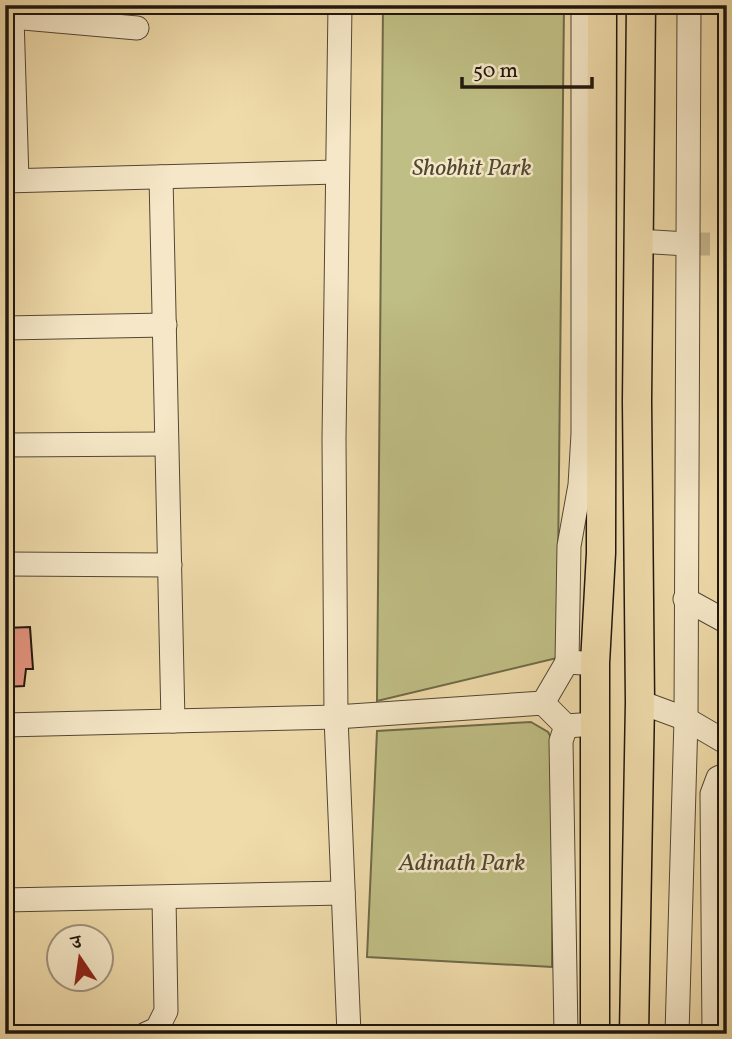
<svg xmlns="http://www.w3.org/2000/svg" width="732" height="1039" viewBox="0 0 732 1039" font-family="Vollkorn,'Noto Serif Devanagari',serif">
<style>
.green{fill:#bfbe84;stroke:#6f6a49;stroke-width:2}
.building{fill:#e59580;stroke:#1f160e;stroke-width:2}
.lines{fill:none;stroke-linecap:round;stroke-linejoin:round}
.minor-tunnel{stroke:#c5b38a;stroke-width:23;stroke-dasharray:23 11;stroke-linecap:butt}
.minor-casing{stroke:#534735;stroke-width:25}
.major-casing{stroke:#1f160e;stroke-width:31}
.minor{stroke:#f5e7c7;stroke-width:23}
.major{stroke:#efdaa9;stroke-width:28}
.labels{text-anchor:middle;stroke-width:5;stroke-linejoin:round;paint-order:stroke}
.park-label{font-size:24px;font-style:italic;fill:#4f4831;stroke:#f5e7c7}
</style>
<rect width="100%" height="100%" fill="#efdaa9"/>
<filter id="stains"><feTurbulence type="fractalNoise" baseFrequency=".00286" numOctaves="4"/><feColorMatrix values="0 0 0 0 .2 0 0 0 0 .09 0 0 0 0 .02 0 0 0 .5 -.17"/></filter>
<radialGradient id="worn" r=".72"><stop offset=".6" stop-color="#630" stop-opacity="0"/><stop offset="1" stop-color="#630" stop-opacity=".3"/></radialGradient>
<!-- green -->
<g class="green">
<path d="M383,5H564L557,658L377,701Z"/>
<path d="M531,722L548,732L553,741L552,967L367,957L377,731Z"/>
</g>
<!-- building -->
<g class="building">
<path d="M30,627L33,669H26L24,686L5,687V628Z"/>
<path d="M725,792H727V885Z"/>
</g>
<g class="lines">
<!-- minor-tunnel -->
<path class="minor-tunnel" d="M687,244H727"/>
<defs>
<g id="minor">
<path d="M340,5L334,439L336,717L349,1034"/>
<path d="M161,177L173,721"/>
<path d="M17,180L12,17L137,28"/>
<path d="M5,181L337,172"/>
<path d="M638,241L687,244"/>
<path d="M5,328L165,325"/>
<path d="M5,445L166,444"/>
<path d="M5,564L170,565"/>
<path d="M685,599L727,622"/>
<path d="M567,662L569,546L580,485L583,434V5"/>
<path d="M640,702L686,719L727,743"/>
<path d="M543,703L567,662L583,663"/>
<path d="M5,725L336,717L543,703L566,726L595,724"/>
<path d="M566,726L561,741L566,1034"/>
<path d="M5,900L343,893"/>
<path d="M146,1034L157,1029L166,1011L164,898"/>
<path d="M677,1034L686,719L689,5"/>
<path d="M714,1034L712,794L718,778L727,774"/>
</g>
<g id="major">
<path d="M595,1034V663L601,553L602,5"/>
<path d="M634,1034L640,702L637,401L641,5"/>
</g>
</defs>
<!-- minor casing -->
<use href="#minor" class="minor-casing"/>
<!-- major casing -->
<use href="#major" class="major-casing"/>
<!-- minor -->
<use href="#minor" class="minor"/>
<!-- major -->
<use href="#major" class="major"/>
</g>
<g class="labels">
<!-- park labels -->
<g class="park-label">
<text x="472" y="175">Shobhit Park</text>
<text x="462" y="870">Adinath Park</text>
</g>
</g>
<!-- margin -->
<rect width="732" height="1039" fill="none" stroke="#efdaa9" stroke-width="28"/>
<rect x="7" y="7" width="718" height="1025" fill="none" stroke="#1f160e" stroke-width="3.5"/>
<rect x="14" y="14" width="704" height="1011" fill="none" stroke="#1f160e" stroke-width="2"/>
<!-- north arrow -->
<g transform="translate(80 958) rotate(347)"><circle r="33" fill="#f5e7c7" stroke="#9f937d" stroke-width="2"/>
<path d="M0-5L12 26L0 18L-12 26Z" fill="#8f2418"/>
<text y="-10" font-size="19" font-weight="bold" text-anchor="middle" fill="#1f160e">उ</text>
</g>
<!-- scale -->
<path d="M462 77v10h130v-10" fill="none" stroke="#1f160e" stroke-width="3.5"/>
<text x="473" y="77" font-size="21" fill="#1f160e" stroke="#f5e7c7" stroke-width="5" paint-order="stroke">50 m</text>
<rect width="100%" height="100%" filter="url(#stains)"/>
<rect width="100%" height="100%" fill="url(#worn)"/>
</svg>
